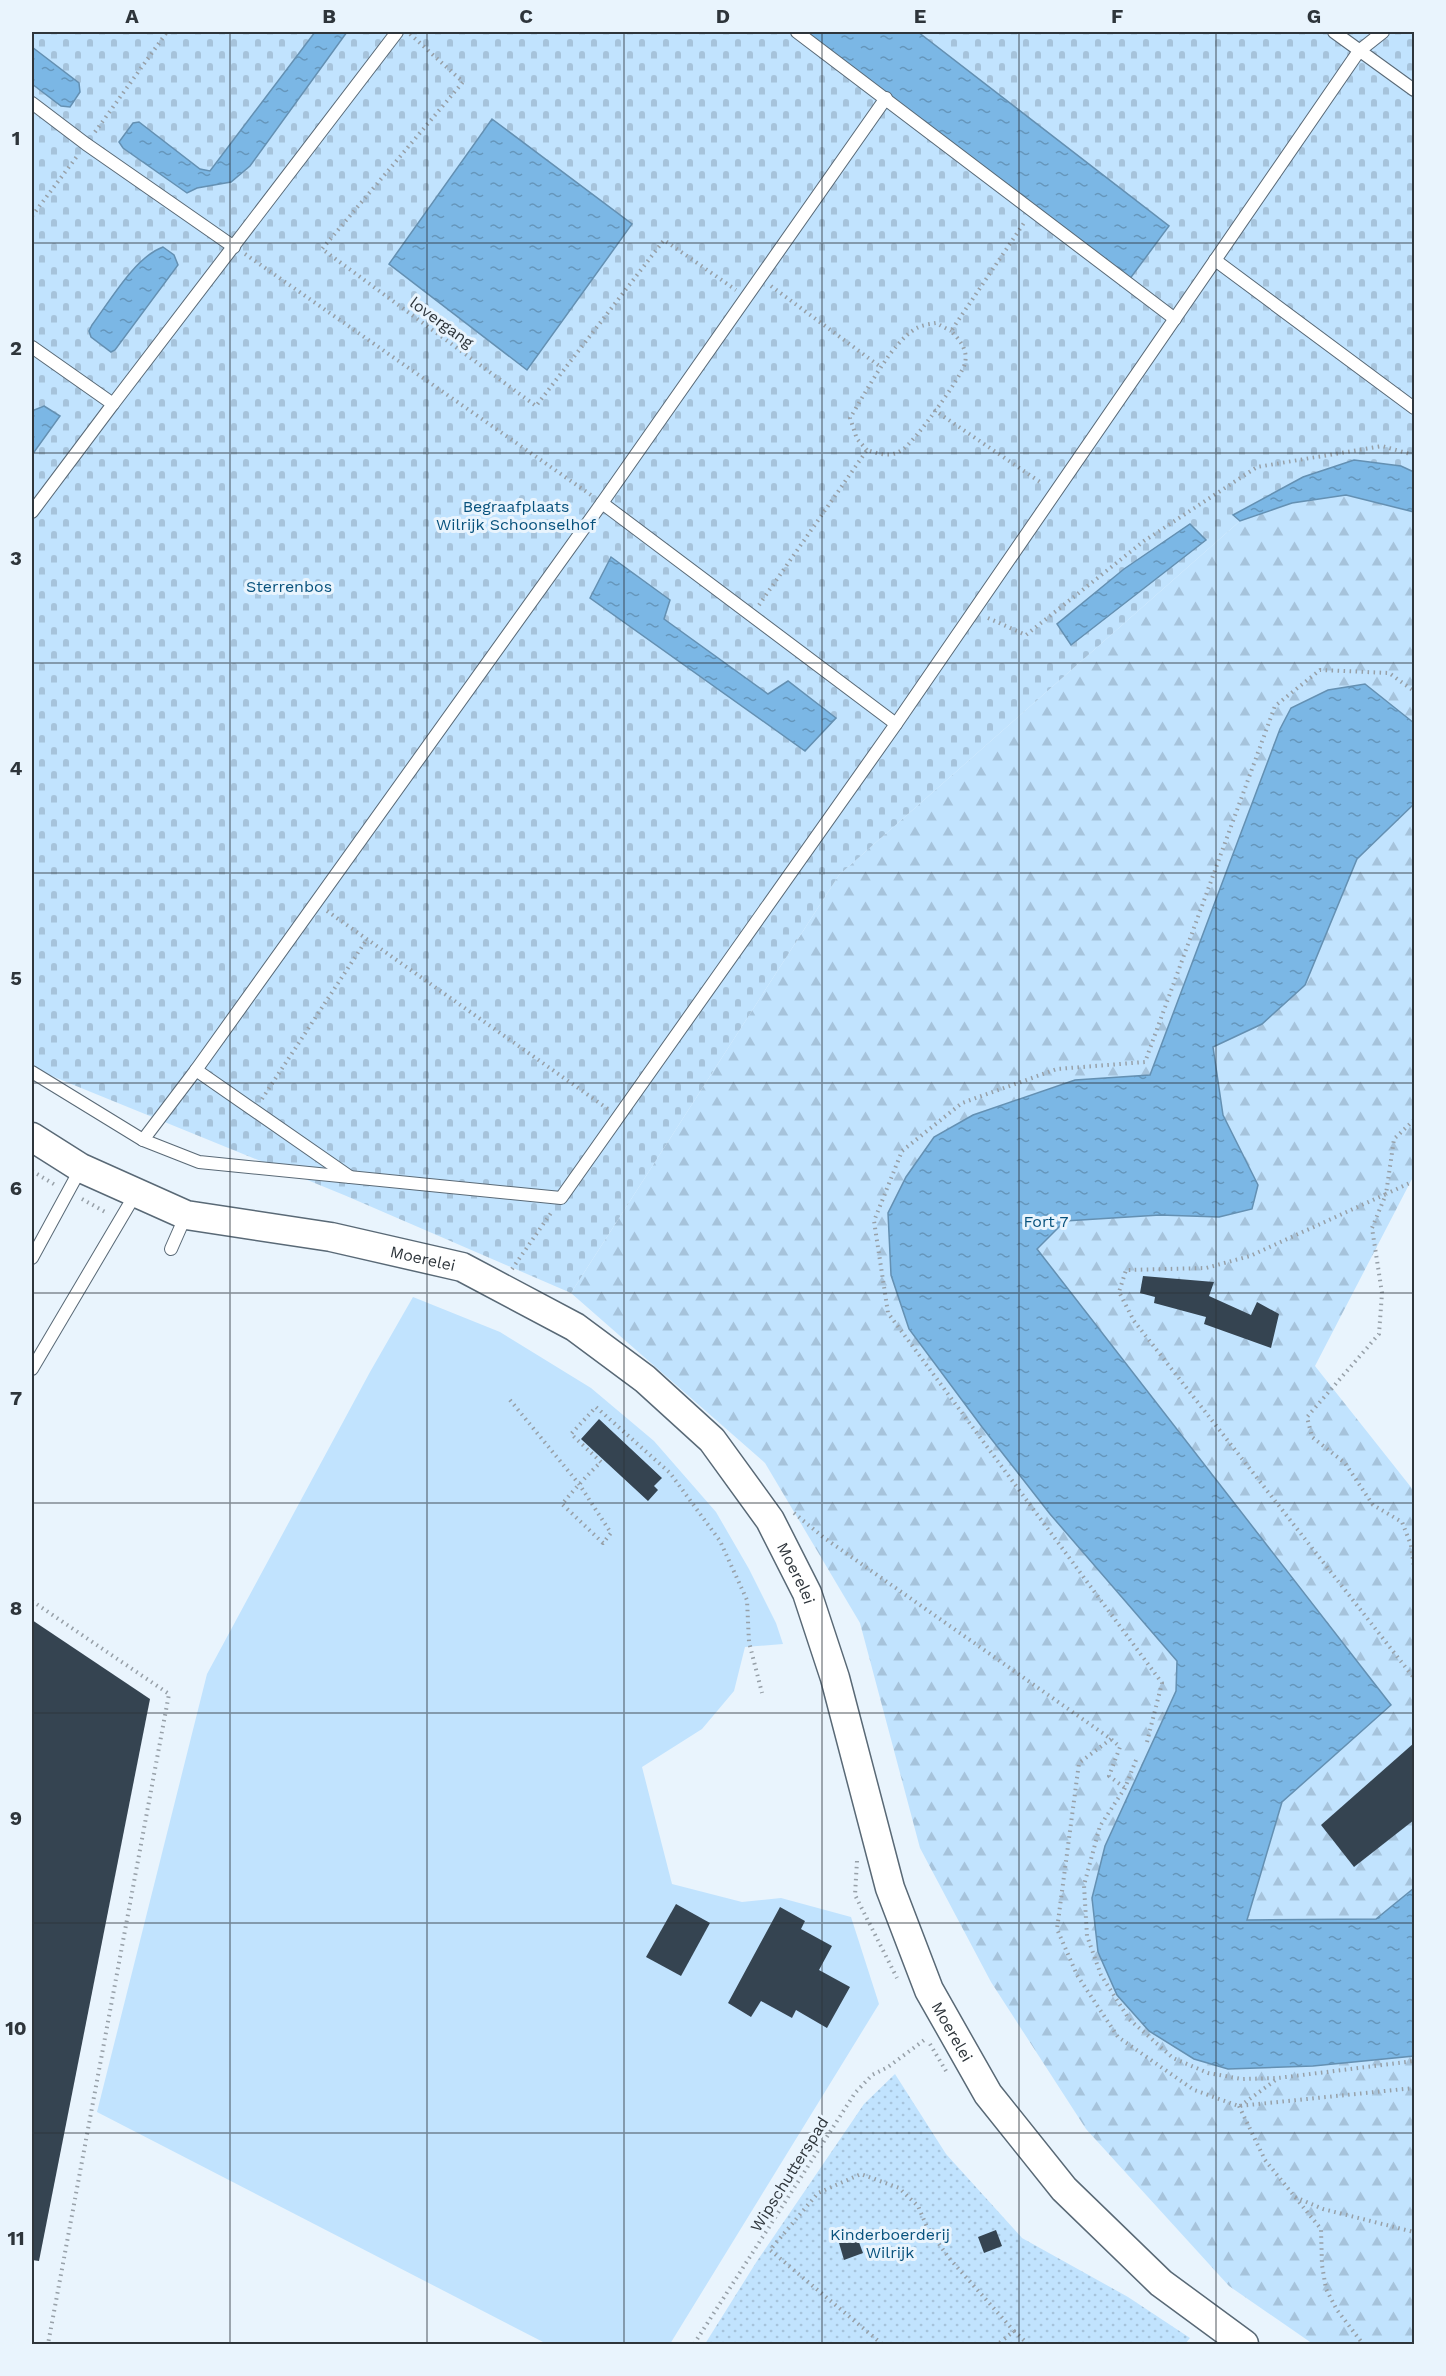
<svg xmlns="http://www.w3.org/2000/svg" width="1446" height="2376" viewBox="0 0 1446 2376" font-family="'Work Sans',sans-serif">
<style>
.grass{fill:url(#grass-dots)}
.forest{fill:url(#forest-firs)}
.cemetery{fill:url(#cemetery-stones)}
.pitch{fill:#c1e3fe}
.water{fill:url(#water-ripples);stroke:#6490b2;stroke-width:1.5}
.building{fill:#354451}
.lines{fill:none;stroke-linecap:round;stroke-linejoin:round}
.service-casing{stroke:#596976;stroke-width:14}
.tertiary-casing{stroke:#596976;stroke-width:31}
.path{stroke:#97a0a8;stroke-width:4;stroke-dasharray:1.5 4.5;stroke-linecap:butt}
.service{stroke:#fff;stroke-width:12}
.tertiary{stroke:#fff;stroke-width:28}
.grid{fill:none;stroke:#2e353b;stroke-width:1.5;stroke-opacity:0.55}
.labels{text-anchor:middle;stroke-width:6;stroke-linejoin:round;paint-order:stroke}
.street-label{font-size:16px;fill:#2e353b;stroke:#e9f4fd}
.park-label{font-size:16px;fill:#08527d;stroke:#e9f4fd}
.neatline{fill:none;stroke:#2e353b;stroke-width:2}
.grid-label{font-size:20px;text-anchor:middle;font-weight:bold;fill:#2e353b}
</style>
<defs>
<pattern id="grass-dots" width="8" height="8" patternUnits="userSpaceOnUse" patternTransform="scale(1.5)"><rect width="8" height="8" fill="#c1e3fe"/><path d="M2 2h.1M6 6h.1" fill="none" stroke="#a6c3db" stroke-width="1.8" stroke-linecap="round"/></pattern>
<pattern id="forest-firs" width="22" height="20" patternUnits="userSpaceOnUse" patternTransform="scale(1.5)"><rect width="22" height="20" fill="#c1e3fe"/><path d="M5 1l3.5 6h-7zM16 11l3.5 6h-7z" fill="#a6c3db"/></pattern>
<pattern id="cemetery-stones" width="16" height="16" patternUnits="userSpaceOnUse" patternTransform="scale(1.5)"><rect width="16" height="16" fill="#c1e3fe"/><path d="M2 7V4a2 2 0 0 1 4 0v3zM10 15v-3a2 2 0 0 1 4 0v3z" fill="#a6c3db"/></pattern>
<pattern id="water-ripples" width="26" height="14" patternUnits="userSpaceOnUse" patternTransform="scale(1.5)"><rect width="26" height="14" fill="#7bb7e5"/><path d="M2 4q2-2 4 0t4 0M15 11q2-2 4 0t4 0" fill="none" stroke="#6596bb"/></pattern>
</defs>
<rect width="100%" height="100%" fill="#e9f4fd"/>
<!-- grass -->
<path class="grass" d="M895,2074L946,2154L1022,2238L1128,2297L1190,2338L1185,2344H705L757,2261L864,2104Z"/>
<!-- forest -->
<g class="forest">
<path d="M1346,495L1414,512V723L1365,684L1291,708L1280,729L1150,1075L1075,1080L973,1115L934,1137L982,1427L1050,1514L1177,1661L1176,1691L1105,1846L1117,1995L1149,2031L1194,2059L1228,2069L1313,2066L1414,2056V2344H1313L1229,2286L1086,2129L991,1982L920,1848L860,1623L765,1463L571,1293L839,875L1240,521L1292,503Z"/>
<path d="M1414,804V1175L1315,1366L1414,1491V1888L1376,1919L1247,1921L1282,1802L1391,1705L1037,1249L1065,1221L1160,1215L1219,1217L1258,1185L1223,1115L1213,1047L1262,1024L1305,985L1357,859Z"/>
</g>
<!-- cemetery -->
<path class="cemetery" d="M32,32H1414V472L1401,466L1233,516L1240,521L839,875L571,1293L344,1195L32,1068Z"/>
<!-- pitch -->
<path class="pitch" d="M413,1297L500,1332L591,1388L654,1441L716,1512L749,1569L776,1623L783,1644L745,1647L734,1691L702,1729L642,1767L672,1884L742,1902L781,1898L851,1917L879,2004L670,2344H547L97,2112L207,1674L370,1372Z"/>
<!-- water -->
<g class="water">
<path d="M315,32H347L250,166L231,182L197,188L187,193L123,148L119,142L133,123L139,122L200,169L210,171Z"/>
<path d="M801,32H918L1169,226L1126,284Z"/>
<path d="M32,47L79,83L80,92L70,107L61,106L32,84Z"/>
<path d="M492,119L632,224L527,370L389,264Z"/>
<path d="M163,247L174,255L178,265L115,350L111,352L91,337L89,331L92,325C110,301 135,257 163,247Z"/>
<path d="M44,406L60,416L32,455V414L34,410Z"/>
<path d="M1354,460L1401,466L1414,472V512L1346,495L1292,503L1240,521L1233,515L1303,477Z"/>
<path d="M1190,524L1206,540L1071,645L1057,624L1124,569Z"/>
<path d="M611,557L670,600L664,619L768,694L788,681L836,718L805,751L590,598Z"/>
<path d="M1365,684L1414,723V804L1357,859L1305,985L1262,1024L1213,1047L1223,1115L1258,1185L1252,1209L1219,1217L1160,1215L1065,1221L1037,1249L1391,1705L1282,1802L1247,1920L1376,1919L1414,1888V2056L1313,2066L1228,2069L1194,2059L1149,2031L1117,1995L1098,1952L1092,1898L1105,1846L1176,1691L1177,1661L1050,1514L982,1427L909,1329L891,1275L888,1213L906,1177L934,1137L973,1115L1075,1080L1150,1075L1280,729L1291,708L1328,690Z"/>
</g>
<!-- building -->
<g class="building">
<path d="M1143,1276L1214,1282L1209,1296L1251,1315L1257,1302L1279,1314L1271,1348L1204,1324L1206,1317L1154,1303L1155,1297L1140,1293Z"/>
<path d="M599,1419L662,1478L654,1486L658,1490L648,1501L581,1439Z"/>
<path d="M32,1620L150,1699L39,2261L32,2260Z"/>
<path d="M1414,1743V1820L1354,1867L1321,1825Z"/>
<path d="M676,1904L710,1923L681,1976L646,1957Z"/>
<path d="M780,1907L805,1921L801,1929L832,1946L819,1970L850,1987L827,2028L796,2010L792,2018L761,2001L751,2017L728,2003Z"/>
<path d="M996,2230L1002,2246L984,2253L978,2237Z"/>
<path d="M857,2237L863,2253L844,2260L839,2243Z"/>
</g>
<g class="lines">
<defs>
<g id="service">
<path d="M797,32L1175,319"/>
<path d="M1334,32L1414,90"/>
<path d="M32,103L86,144L234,247"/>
<path d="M1215,260L1414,408"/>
<path d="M32,347L113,404L397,32"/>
<path d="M602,503L896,724"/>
<path d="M32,512L113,404"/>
<path d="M196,1070L350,1177"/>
<path d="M32,1072L143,1140L199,1162L561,1198L896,724L1359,51L1383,32"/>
<path d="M143,1140L196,1070L602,503L886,98"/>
<path d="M171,1249L186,1215"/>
<path d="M32,1258L81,1168"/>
<path d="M32,1369L136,1193"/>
</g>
<g id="tertiary">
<path id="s1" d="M32,1137L81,1168L186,1215L331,1237L462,1267L575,1327L645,1379L712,1440L770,1520L807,1593L835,1678L890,1888L929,1990L988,2094L1064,2189L1161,2283L1244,2344"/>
</g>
</defs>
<!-- service casing -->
<use href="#service" class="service-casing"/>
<!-- tertiary casing -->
<use href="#tertiary" class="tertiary-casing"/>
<!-- path -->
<g class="path">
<path d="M410,34L463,82L322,249L536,406L664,240L736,290"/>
<path d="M95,132L167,32"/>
<path d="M32,216L78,155"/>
<path d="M245,254L591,495"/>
<path d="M771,286L882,368"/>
<path d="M934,410L1043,484"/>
<path d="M867,450L857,439L850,418C865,394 892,341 917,328C922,325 930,324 936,323L951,331"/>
<path d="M759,605L867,450C879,454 890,458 902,450C913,444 963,375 965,363C968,350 960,340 951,331L1024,223"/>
<path d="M988,618L1026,635L1144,541L1257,467L1382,446L1414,455"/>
<path d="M327,911L608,1109"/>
<path d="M262,1099L367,939"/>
<path d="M1414,1120L1394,1139L1386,1194L1250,1256L1206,1268L1126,1270L1119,1292L1134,1321L1414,1678"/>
<path d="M32,1171L57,1186"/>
<path d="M1414,1181L1386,1194L1372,1228L1382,1293L1379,1334L1307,1417L1312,1437L1345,1463L1373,1505L1402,1522L1411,1545L1414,1568"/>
<path d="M82,1199L107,1213"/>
<path d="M512,1269L551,1213"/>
<path d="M510,1400L579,1484L611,1533L603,1543L562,1504C574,1490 587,1475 601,1462L571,1434L596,1407L670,1473L720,1541L747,1600L749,1642L762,1693"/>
<path d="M794,1513L823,1537L1111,1739L1120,1747L1109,1776L1125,1788"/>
<path d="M32,1601L169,1694L48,2344"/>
<path d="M1111,1739L1079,1763L1057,1929L1077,1975L1118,2037L1194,2090L1239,2106L1414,2088"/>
<path d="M1147,1742L1162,1683L888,1313L874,1221L902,1151L962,1103L1057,1069L1145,1062L1275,706L1320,670L1389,673L1414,691"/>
<path d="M1136,1760L1125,1788L1100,1826L1084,1885L1087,1936L1101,1975L1129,2019L1173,2058L1208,2073L1242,2079L1278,2078L1414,2061"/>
<path d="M857,1861L855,1895L897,1978"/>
<path d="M930,2044L946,2071"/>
<path d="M1239,2106L1265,2160L1321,2229L1322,2265L1326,2289L1337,2310L1363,2344"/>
<path d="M1240,2106L1277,2079"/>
<path d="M1295,2197L1323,2209L1414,2232"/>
<path d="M1014,2331L1028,2344"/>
<path d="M694,2344L855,2093L872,2075L888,2067L927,2038"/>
<path d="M882,2344L770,2250L818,2193L861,2174L899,2188L918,2206L927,2227L949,2258L1014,2331L998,2344"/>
</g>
<!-- service -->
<use href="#service" class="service"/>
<!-- tertiary -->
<use href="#tertiary" class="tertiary"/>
</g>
<!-- grid -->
<path class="grid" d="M230,32V2344M427,32V2344M624,32V2344M822,32V2344M1019,32V2344M1216,32V2344M32,243H1414M32,453H1414M32,663H1414M32,873H1414M32,1083H1414M32,1293H1414M32,1503H1414M32,1713H1414M32,1923H1414M32,2133H1414"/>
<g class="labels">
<!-- street labels -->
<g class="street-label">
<text transform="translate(442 322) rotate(36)" y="6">lovergang</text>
<text dy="6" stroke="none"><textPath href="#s1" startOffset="414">Moerelei</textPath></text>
<text dy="6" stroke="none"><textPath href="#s1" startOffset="918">Moerelei</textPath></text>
<text dy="6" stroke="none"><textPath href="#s1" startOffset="1404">Moerelei</textPath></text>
<text transform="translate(789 2174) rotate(-58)" y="6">Wipschutterspad</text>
</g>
<!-- park labels -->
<g class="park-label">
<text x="516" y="512">Begraafplaats<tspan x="516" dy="18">Wilrijk Schoonselhof</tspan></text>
<text x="289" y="592">Sterrenbos</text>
<text x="1046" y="1227">Fort 7</text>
<text x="890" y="2240">Kinderboerderij<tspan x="890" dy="18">Wilrijk</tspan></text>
</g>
</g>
<!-- border -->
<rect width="1446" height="2376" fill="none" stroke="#e9f4fd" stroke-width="66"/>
<rect x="33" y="33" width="1380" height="2310" class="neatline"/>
<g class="grid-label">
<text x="132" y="23">A</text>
<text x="329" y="23">B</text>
<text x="526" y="23">C</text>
<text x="723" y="23">D</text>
<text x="920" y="23">E</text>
<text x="1117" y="23">F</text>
<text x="1314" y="23">G</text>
<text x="16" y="145">1</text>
<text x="16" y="355">2</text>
<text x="16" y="565">3</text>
<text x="16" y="775">4</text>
<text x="16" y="985">5</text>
<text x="16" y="1195">6</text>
<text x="16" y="1405">7</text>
<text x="16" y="1615">8</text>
<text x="16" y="1825">9</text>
<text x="16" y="2035">10</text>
<text x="16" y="2245">11</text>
</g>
</svg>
